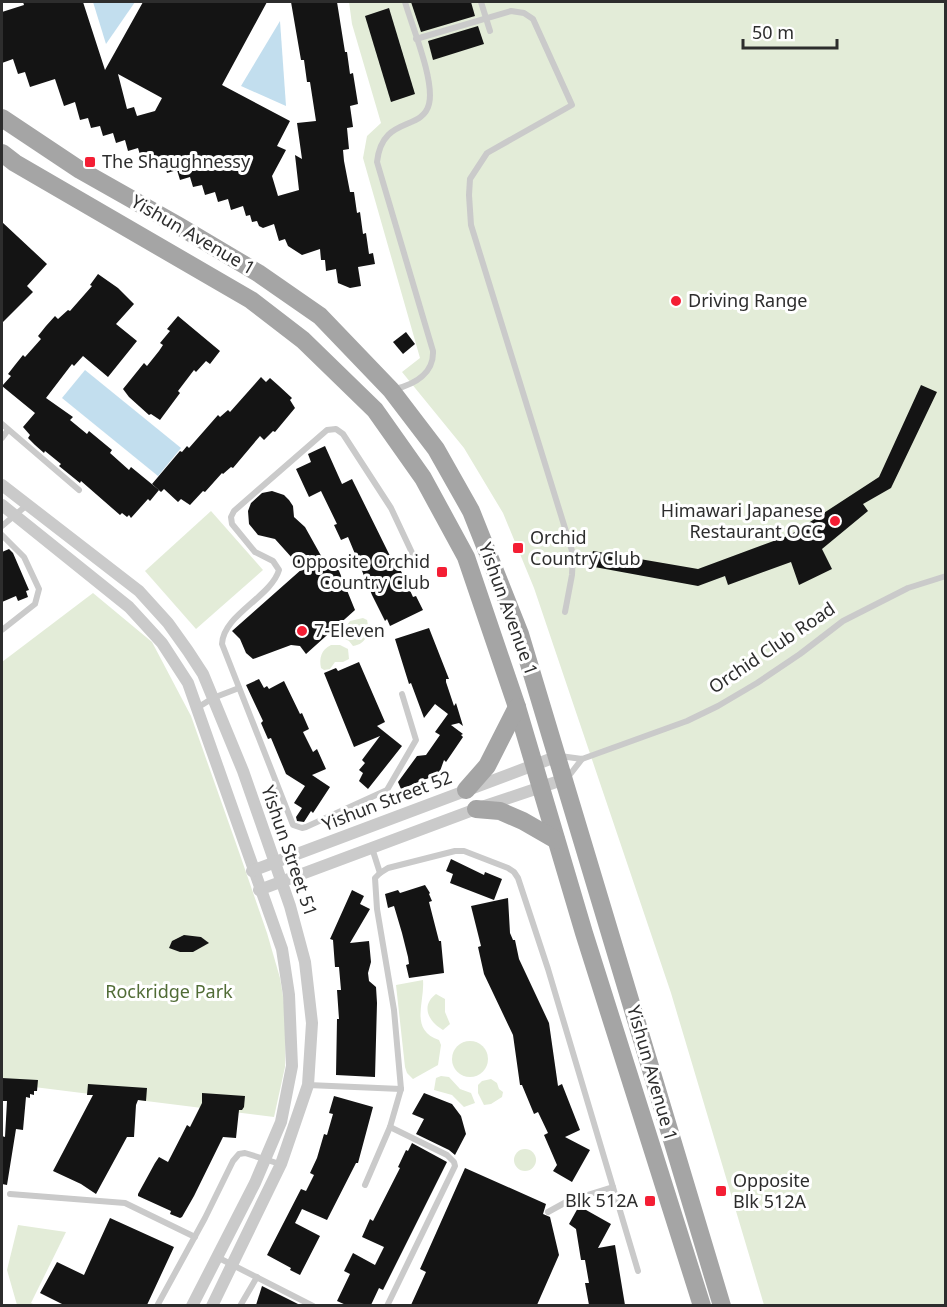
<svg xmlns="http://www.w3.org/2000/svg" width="947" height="1307" viewBox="0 0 947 1307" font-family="'Noto Sans',sans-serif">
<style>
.green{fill:#e3ecd8}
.water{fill:#c2deee}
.building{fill:#141414;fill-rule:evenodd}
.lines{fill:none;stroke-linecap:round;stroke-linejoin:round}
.service{stroke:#cacaca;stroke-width:6}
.minor{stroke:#cacaca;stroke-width:12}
.primary{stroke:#a5a5a5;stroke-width:18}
.poi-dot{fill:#f41e34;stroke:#fff;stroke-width:2}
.labels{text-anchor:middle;stroke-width:6;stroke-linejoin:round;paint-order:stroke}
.poi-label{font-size:18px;fill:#2d2d2d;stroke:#fff;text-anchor:start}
.street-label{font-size:18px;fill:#2d2d2d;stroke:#fff}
.park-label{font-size:18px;fill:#516c36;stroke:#fff}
</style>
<rect width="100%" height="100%" fill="#fff"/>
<!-- green -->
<g class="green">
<path d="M349,2H945V1305H764L671,993L534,588L503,513L464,448L402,372L420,358L363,158L367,136L381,123L352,24Z"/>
<path d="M211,511L263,570L196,629L145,571Z"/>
<path d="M93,593L152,642L191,716L239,852L267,933L280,978L284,1002L286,1028L285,1067L274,1117L2,1083V662Z"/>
<path d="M363,618L367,620C370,632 367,644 353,646L349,641L345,639L342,632L350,621Z"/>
<path d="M331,645H340L348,649L349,659L343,662H335L330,669L324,670L321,668C319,658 321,650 331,645Z"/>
<path d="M423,980C425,1002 409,1030 439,1040L441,1045L438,1065L413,1079L407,1073L405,1067L396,985Z"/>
<path d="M436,994L445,999V1012L450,1024L443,1030C429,1022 420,1006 436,994Z"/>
<circle cx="470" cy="1059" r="18"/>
<path d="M441,1076L449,1077L460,1089L471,1093L475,1103L464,1107L452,1095L434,1090L436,1078Z"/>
<path d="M491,1079L497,1083L499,1089L503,1092L502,1097L491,1104L484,1105L478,1093V1085L482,1081Z"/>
<circle cx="525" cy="1160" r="11"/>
<path d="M18,1225L66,1232L31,1303L35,1305H17L7,1270Z"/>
</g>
<!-- water -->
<g class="water">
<path d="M93,2H135L106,44Z"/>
<path d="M280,21L286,106L241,86Z"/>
<path d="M85,370L181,448L158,476L62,398Z"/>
</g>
<!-- building -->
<g class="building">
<path d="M23,2H83L105,70L143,2H267L222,85L290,121L277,146L286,150L272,176L278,196L299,190L295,155L302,159L297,123L316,121L310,82H307L304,60H301L291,2H337L345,52H347L350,74L353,73L358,104L350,106L353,127L347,128L349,149L343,150L344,161L350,192H354L357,213L360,212L363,234L366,233L369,254L373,253L375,264L358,267L361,286L350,288L338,283L336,269L326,271L325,260H321L320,249L302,255L288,246L285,239L279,241L274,224L263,228L259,226L257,221L252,222L250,215L246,216L243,206L231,210L228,199L218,202L215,192L205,195L202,185L193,187L190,177L180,180L177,170L167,173L164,162L155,165L152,155L141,158L138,148L128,151L125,140L116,143L113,133L103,136L100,126L91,128L88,118L80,120L75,102L64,106L55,79L30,87L25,72L18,74L13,59L2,63V12L24,5ZM118,74L162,98L155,111L137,116L134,107L127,109Z"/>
<path d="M411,2H471L475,16L421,32Z"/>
<path d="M389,8L415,94L391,102L365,16Z"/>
<path d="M478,26L484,44L433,60L428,41Z"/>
<path d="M2,222L47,264L27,286L33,292L2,323Z"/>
<path d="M98,274L118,288L134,304L116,324L137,341L108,377L83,356L74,366L72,364L46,398L73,417L70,420L87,434L89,431L112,450L110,453L129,470L131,467L159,490L150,501L148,499L131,518L129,515L127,517L122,513L120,515L81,481L80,483L59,466L61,464L45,451L44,453L35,445L28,438L30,435L23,427L35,413L2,386L11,376L8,374L15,365L23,355L25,357L41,339L38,336L46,326L55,316L58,319L68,310L70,311L92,286L90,285Z"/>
<path d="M178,316L220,351L210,364L206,361L196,372L194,370L178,391L180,393L160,420L151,414L149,415L129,397L123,389L144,363L147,366L159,351L163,345L160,343L170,331L167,329Z"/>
<path d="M406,332L415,344L403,354L393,342Z"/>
<path d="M261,377L266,382L270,378L279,386L292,398L290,400L295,408L275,432L273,431L264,440L260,436L233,468L231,467L223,474L222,473L205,492L203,491L190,505L181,499L178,502L164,489L161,492L152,484L180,451L182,452L187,446L189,448L218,415L220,417L228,410L230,412Z"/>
<path d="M921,385L937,392L891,488L863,504L868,511L822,549L832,569L799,585L791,562L728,585L725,576L698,586L589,566L593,551L698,569L790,535L879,477Z"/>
<path d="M325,446L342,484L352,479L392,560L395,558L413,597L416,596L423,610L390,626L387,619L385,621L372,595L348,537L341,540L334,525L337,524L321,491L309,497L296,469L311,462L308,454Z"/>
<path d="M272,491L284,495L289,500L293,506L294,517L305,527L324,561L333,556L355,610L306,654L300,646L291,645L253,659L246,653L240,639L232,631L302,569L275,539L258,535L249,524L248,511L251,503L262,493Z"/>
<path d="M9,549L13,553L29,590L26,591L28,597L18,601L16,596L2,602V552Z"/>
<path d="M429,628L449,679H446V682L454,706L456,703L463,726L459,723L451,725L463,734L461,735L463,737L446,762L444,760L439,774L401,789L398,782L417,756L426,755L440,735L435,732L448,714L435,704L424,718L411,683L409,684L395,639Z"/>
<path d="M359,662L385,722L377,726L402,746L368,789L359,781L363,773L359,770L365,763L362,760L380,736L354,747L324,673L336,668L338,671Z"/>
<path d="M259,679L264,688L267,686L269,689L284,681L300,714L302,713L309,729L303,732L313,752L317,749L326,769L312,775L330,787L313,813L311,811L304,822L297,821L296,817L302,808L294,803L305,786L286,774L271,738L268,739L261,723L263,721L246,685Z"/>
<path d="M451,859L484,875L485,872L502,879L494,900L450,883L453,874L446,871Z"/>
<path d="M425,885L430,893L429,894L432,901L429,902L439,941H441L444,973L409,978L406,965L409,964L408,957L402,933L394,906L388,908L385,894L398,890L400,893Z"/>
<path d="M352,890L364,896L360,904L370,909L350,943L369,941L371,962L368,973L369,981L376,987L377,1003L375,1077L336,1075L337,1019H339L337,990H341L339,967H335L333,940L330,939Z"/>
<path d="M508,898L510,933L513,940H515L519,959L549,1023L558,1086L562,1084L580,1130L565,1137L590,1150L572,1182L553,1171L557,1165L544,1135L548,1133L538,1112L534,1114L522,1085H520L513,1035L484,974L478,947L481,946L471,906Z"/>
<path d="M184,935L201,937L209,943L193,952H180L169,948L172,941Z"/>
<path d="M2,1078L38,1080L37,1091H34V1095L30,1094V1098L26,1097L23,1130L16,1129L7,1185L2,1184V1136L5,1137L7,1101H2Z"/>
<path d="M88,1084L147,1088L146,1101L138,1100L136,1105L134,1137H127L96,1194L81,1184L53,1171L93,1095H87Z"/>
<path d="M202,1093L245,1096L244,1107L242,1110H239L236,1138L223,1137L194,1196L182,1217L180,1218L170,1214L171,1211L138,1196V1194L155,1163L159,1157L168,1162L187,1125L190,1127L202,1103Z"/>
<path d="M424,1093L452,1104L461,1116L466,1134L455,1155L449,1150L416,1134L424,1119L412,1114Z"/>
<path d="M334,1096L373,1107L358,1163H356L327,1220L302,1209L295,1223L320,1236L300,1275L290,1270L291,1268L267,1255L301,1189L306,1191L314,1175L310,1173L317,1158L324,1134L327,1135L333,1114L329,1113Z"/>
<path d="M412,1143L447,1162L383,1290L379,1288L371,1305H346L337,1301L350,1274L344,1271L353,1253L375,1265L384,1247L362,1237L370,1219L373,1221L400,1168L398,1167L406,1150L408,1151Z"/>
<path d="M465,1168L546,1204L543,1214L550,1217L559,1255L537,1305H411L426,1272L420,1269Z"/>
<path d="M579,1206L611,1224L598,1248L615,1245L625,1305H589L585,1283H589L585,1260H581L576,1229L569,1224Z"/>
<path d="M110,1218L174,1247L147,1305H64L40,1293L57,1262L84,1275Z"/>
<path d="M262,1286L300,1305H256Z"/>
</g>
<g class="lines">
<!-- service -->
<g class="service">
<path d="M481,2L490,31"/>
<path d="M416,39L511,11L524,13L533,19L572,105L487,153L470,179L469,195L471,225L573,554L572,575L565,612"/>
<path d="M395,389C415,384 434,373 433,351L377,162C382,115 422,132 429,104C435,81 412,26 405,2"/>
<path d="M2,424L79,490"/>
<path d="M2,438L8,430"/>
<path d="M2,526L27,505"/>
<path d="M2,535L24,557L39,589L35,604L2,630"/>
<path d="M402,694L416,740L387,790L306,827L302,828L293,825L222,644C223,615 271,597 279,570L273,561L255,552L232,524L231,517L234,511L327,430L336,429L343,434L391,508L414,557"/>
<path d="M197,708L213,698L239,688"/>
<path d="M560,756L582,759L687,721L718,706L757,683L800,654L843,621L908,588L946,576"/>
<path d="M568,777L582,759"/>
<path d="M372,848L380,873"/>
<path d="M308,1085L401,1089"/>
<path d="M365,1185L390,1127L401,1089L394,1010L377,909L375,878L380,873L388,868L455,851H464L508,868L514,872L518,878L548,969L638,1271"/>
<path d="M10,1194L125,1203L195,1237"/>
<path d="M548,1212L568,1201L613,1187"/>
<path d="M217,1257L313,1306"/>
<path d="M157,1306L205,1218L233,1161L239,1154L245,1153L280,1164"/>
<path d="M240,1306L257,1277"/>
<path d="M387,1306L455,1166L454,1162L447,1155L390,1127"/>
</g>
<!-- minor -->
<g class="minor">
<path d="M2,485L139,591L168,623L188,651L203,674L243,771L290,906L305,962L312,1023L308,1085L281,1164L212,1306"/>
<path d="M2,505L129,607L162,643L188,683L282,949L289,995L292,1066L281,1122L255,1183L192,1306"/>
<path d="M252,871L558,756"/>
<path d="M259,890L476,809L565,779"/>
</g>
<!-- primary -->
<g class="primary">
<path d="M2,118L80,170L179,226L258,273L320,316L391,390L436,449L471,511L520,634L722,1306"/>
<path d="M2,153L15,163L251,300L303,340L375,410L423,478L466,557L517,707L584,933L702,1306"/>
<path d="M466,790L487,766L517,707"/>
<path d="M476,809L500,811L523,821L556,840"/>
</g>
</g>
<!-- markers -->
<g class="poi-dot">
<rect x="84" y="156" width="12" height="12" rx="3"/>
<circle cx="676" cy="301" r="6"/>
<circle cx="835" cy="521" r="6"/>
<rect x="512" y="542" width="12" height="12" rx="3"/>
<rect x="436" y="566" width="12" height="12" rx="3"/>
<circle cx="302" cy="631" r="6"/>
<rect x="715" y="1185" width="12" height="12" rx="3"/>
<rect x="644" y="1195" width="12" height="12" rx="3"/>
</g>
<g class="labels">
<!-- poi labels -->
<g class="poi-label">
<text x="102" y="168">The Shaughnessy</text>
<text x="688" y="307">Driving Range</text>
<text x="823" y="517" text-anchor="end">Himawari Japanese<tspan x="823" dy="21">Restaurant OCC</tspan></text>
<text x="530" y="544">Orchid<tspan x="530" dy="21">Country Club</tspan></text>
<text x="430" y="568" text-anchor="end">Opposite Orchid<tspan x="430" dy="21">Country Club</tspan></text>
<text x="314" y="637">7-Eleven</text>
<text x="733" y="1187">Opposite<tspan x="733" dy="21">Blk 512A</tspan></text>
<text x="638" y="1207" text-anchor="end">Blk 512A</text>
</g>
<!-- street labels -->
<g class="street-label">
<text transform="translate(193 235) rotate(30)" y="6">Yishun Avenue 1</text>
<text transform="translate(508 609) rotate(70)" y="6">Yishun Avenue 1</text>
<text transform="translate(772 648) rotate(-34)" y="6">Orchid Club Road</text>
<text transform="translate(387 801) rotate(-21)" y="6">Yishun Street 52</text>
<text transform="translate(289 851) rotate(71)" y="6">Yishun Street 51</text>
<text transform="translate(652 1073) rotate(74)" y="6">Yishun Avenue 1</text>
</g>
<!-- park labels -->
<g class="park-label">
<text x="169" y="998">Rockridge Park</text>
</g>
</g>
<!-- border -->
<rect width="947" height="1307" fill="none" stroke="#2d2d2d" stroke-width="6"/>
<!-- scale -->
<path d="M743 39v9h94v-9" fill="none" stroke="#2d2d2d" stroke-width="3"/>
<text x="752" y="39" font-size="18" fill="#2d2d2d" stroke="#ffffff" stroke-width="4.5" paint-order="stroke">50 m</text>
</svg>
